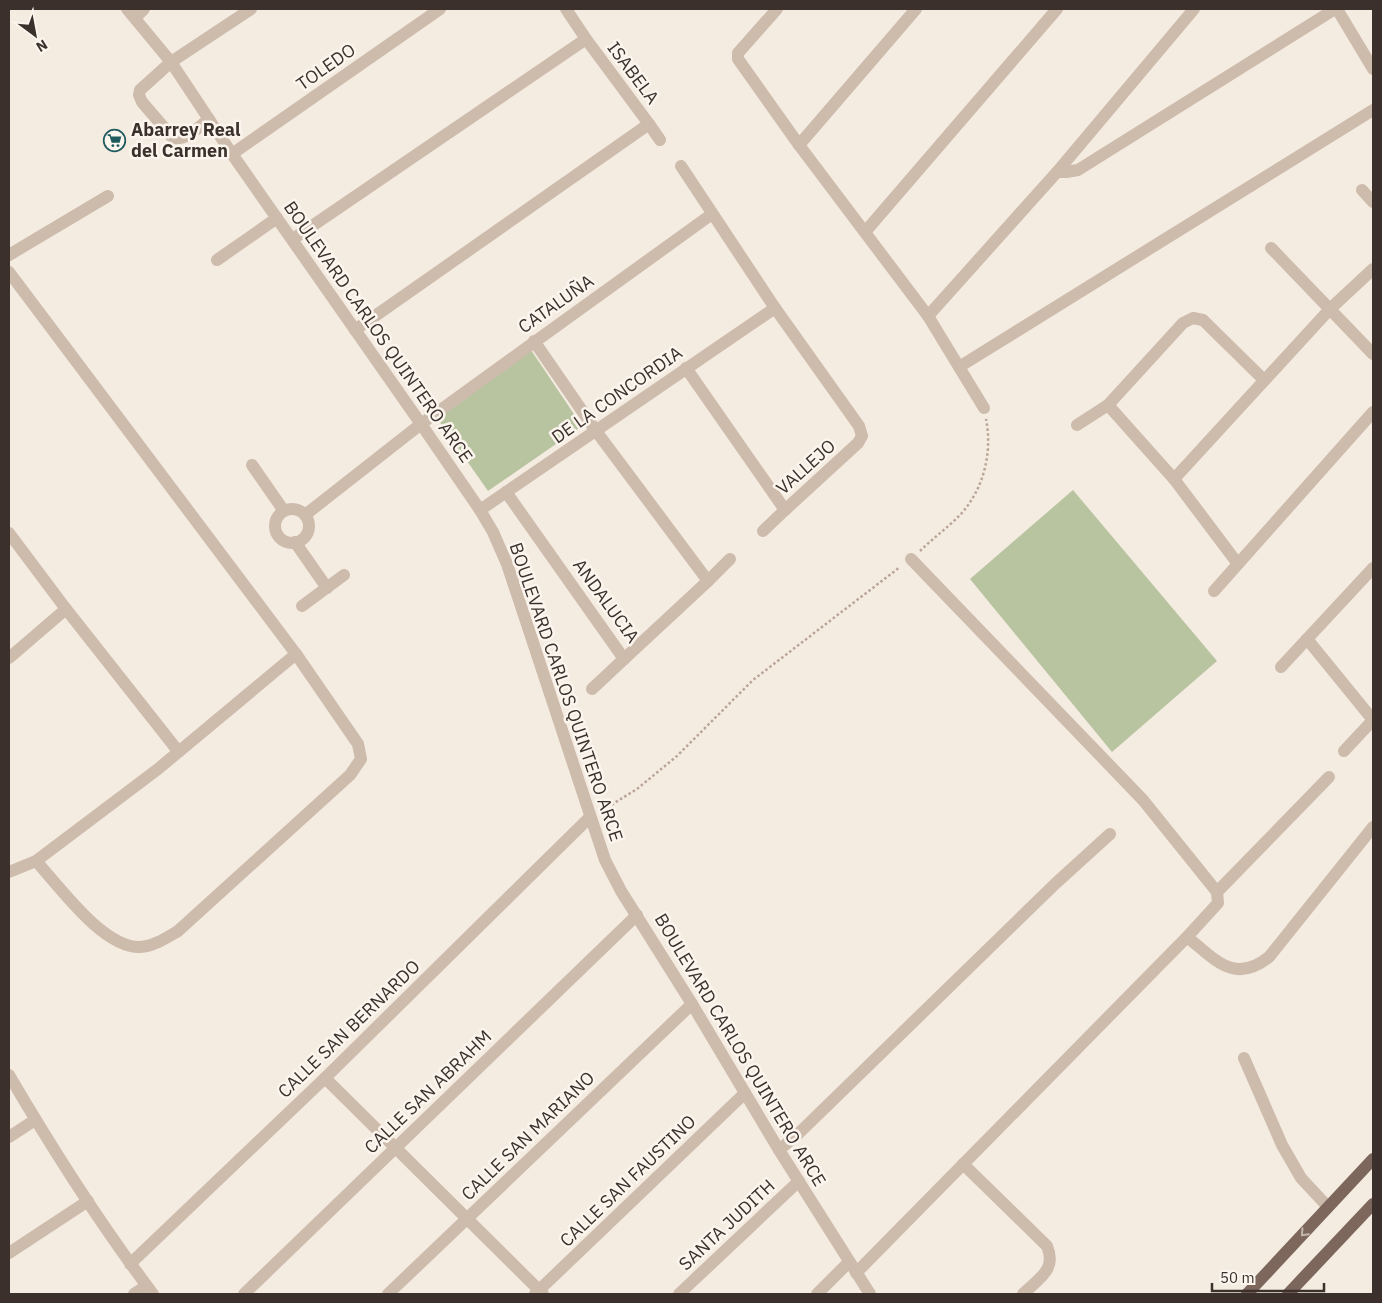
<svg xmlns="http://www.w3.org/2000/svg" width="1382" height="1303" viewBox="0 0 1382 1303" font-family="'IBM Plex Sans',sans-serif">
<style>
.green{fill:#b8c4a0}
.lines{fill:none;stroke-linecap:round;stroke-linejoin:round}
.path{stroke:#b9a596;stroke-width:2.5;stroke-dasharray:2.5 2.5;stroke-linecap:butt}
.minor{stroke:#cdbbac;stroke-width:12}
.major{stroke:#7d675c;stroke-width:12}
.oneway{stroke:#c2b5ac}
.labels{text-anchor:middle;stroke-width:5;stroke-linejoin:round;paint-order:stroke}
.street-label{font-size:18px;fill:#3b302b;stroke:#fbf5ee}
.poi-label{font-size:18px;font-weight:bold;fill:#3b302b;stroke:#fbf5ee;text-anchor:start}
</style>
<rect width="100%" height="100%" fill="#f4ebe1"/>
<!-- green -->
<g class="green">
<path d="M531,350L582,426L488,491L437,418Z"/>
<path d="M1073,490L1217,661L1112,752L970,579Z"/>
</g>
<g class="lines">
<!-- path -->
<g class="path">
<path d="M920,551C932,539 946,529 958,517C983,492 993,453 986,419"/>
<path d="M603,810L637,789L677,756L753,680L900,567"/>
</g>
<!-- minor -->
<g class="minor">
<path d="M127,9L171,62L232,154L421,424L480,510L493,532L507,564L605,860L621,891L692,1004L779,1150L870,1294"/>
<path d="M566,9L586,39"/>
<path d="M777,9L738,53V59L799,145L928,316L959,367L1373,110"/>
<path d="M1337,9L1373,69"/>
<path d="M135,18L144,9"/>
<path d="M209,119C199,127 186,141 173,138L142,102L139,95L140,90L171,62L251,9"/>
<path d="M649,124L660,140"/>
<path d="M799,145L916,9"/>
<path d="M232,154L440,9"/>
<path d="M681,166L775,308L859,426L862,436L858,443L785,510L686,368"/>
<path d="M1057,172H1066L1078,170L1335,9"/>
<path d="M1362,190L1373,202"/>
<path d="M865,232L1057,9"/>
<path d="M293,239L586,39L649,124L355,330"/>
<path d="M1271,248L1373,354"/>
<path d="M9,255L108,196"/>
<path d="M217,260L277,218"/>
<path d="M9,272L296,654L358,744L361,759L350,775L178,931C166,938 154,946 140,947C103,948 59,886 36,861"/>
<path d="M928,316L1057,172L1194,9"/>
<path d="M959,367L984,408"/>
<path d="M1108,405L1174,479L1238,564"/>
<path d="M1077,425L1108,405L1183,323L1193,318L1203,320L1264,380"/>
<path d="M252,465L284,511"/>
<path d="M1174,479L1330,309L1373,269"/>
<path d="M506,492L624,659L708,581L596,431L534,341"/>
<circle cx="292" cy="526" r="17"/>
<path d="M480,510L775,308"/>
<path d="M305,515L421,424L712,214"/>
<path d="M763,531L785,510"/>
<path d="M9,533L66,609L178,751"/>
<path d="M295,542L327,588"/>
<path d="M708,581L730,559"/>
<path d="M1214,591L1373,412"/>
<path d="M302,606L344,575"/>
<path d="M1307,639L1373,720"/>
<path d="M9,658L66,609"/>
<path d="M1281,667L1373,568"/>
<path d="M592,689L624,659"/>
<path d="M1344,751L1373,720"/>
<path d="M9,872L36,861L158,769L296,654"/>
<path d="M1217,892L1329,777"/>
<path d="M1187,937C1215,959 1234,985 1269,957L1373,827"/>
<path d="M1244,1058L1282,1145L1301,1178L1328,1207"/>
<path d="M9,1075C53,1150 100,1224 153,1294"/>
<path d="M325,1078L543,1294"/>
<path d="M9,1137L35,1120"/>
<path d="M779,1150L797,1135L1055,884L1110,834"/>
<path d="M963,1164L1047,1246C1057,1270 1039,1278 1023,1294"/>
<path d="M9,1253L88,1201"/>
<path d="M130,1264L325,1078L590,817"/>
<path d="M856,1273L1187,937L1218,903L1217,892L1143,800L911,559"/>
<path d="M134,1294L146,1286"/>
<path d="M244,1294L637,915"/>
<path d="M388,1294L692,1004"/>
<path d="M535,1294L745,1093"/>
<path d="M679,1294L799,1181"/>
<path d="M817,1294L849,1262"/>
</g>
<!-- major -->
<g class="major">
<path d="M1247,1294L1373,1159"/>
<path d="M1288,1294L1373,1204"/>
</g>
</g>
<!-- one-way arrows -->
<defs><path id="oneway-chevron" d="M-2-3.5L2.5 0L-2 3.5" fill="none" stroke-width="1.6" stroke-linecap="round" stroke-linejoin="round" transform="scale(1.25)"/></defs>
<use class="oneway" href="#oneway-chevron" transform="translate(1304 1233) rotate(133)"/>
<!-- icons -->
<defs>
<symbol id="supermarket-ring" viewBox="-11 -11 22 22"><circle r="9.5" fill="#fbf5ee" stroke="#1f5a5e" stroke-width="1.5"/><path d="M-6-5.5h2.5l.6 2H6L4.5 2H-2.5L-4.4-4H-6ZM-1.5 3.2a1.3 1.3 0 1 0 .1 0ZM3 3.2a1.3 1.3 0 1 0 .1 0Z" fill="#1f5a5e"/></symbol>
</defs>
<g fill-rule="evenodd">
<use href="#supermarket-ring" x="102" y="128" width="25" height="25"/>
</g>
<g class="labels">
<!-- street labels -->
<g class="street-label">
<text transform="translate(326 67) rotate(-35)" y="6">TOLEDO</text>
<text transform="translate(633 73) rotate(53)" y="6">ISABELA</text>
<text transform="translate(556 304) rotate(-35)" y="6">CATALUÑA</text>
<text transform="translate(378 332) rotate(55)" y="6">BOULEVARD CARLOS QUINTERO ARCE</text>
<text transform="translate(617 395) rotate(-35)" y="6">DE LA CONCORDIA</text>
<text transform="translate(806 467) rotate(-42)" y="6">VALLEJO</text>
<text transform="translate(606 601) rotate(54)" y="6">ANDALUCIA</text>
<text transform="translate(566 692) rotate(71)" y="6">BOULEVARD CARLOS QUINTERO ARCE</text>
<text transform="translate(349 1029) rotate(-44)" y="6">CALLE SAN BERNARDO</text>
<text transform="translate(740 1050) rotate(59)" y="6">BOULEVARD CARLOS QUINTERO ARCE</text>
<text transform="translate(428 1092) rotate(-44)" y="6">CALLE SAN ABRAHM</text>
<text transform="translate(528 1136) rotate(-44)" y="6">CALLE SAN MARIANO</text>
<text transform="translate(628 1181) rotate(-44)" y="6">CALLE SAN FAUSTINO</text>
<text transform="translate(727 1225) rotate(-43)" y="6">SANTA JUDITH</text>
</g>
<!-- poi labels -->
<g class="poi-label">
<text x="131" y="136">Abarrey Real<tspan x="131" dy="21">del Carmen</tspan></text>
</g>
</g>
<!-- border -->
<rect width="1382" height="1303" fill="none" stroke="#3b302b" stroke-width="20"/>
<!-- north arrow -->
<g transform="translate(35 35) rotate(148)" stroke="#fbf5ee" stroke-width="4" paint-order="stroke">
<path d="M0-4L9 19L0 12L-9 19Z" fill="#3b302b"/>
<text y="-8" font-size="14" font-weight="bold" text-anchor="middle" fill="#3b302b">N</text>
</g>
<!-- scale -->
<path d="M1212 1283v8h112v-8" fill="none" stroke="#3b302b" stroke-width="2.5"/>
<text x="1220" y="1283" font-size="15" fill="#3b302b" stroke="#fbf5ee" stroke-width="4" paint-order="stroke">50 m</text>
</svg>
